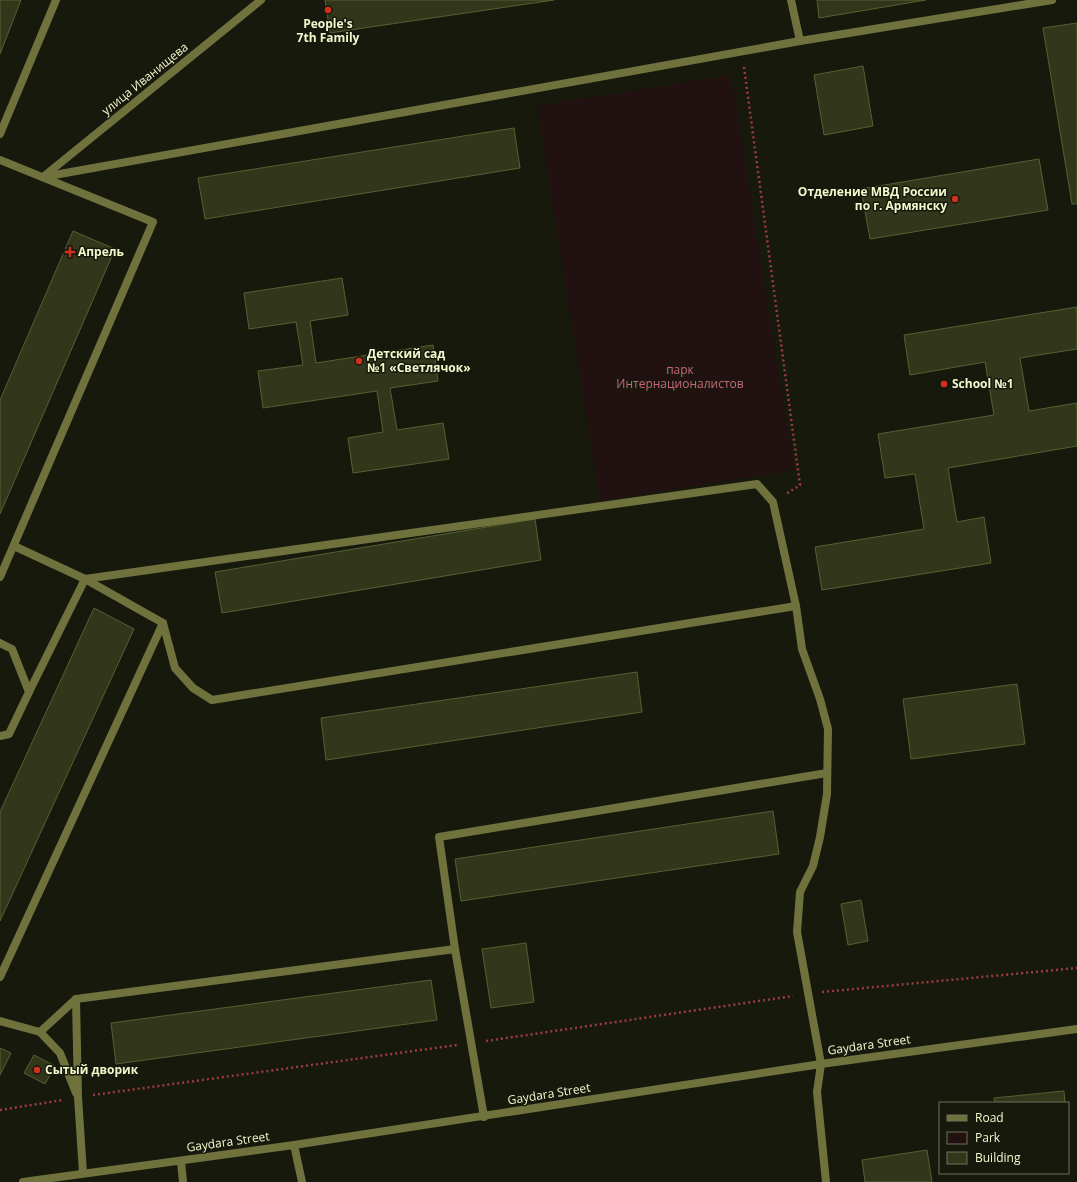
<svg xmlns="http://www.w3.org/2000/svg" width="1077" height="1182" viewBox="0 0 1077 1182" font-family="'Open Sans',sans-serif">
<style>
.green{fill:#211}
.building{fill:#32371b;stroke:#576031}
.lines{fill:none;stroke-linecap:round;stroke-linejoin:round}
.path{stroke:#9c3c41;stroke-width:2.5;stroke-dasharray:2 3;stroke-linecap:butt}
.lane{stroke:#70723e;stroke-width:8}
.street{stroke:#70723e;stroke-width:8}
.poi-dot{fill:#d2311d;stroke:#17190d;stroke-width:1.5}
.labels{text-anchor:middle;stroke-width:3;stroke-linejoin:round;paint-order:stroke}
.poi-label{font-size:12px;font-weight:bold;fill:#f3f8cc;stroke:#17190d;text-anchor:start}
.street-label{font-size:12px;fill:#f3f8cc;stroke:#17190d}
.park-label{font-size:12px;fill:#cc637d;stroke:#17190d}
</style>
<rect width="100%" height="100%" fill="#17190d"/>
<!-- green -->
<path class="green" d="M731,75L794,470L600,501L537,106Z"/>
<!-- building -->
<g class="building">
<path d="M0,0H21L0,54Z"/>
<path d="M325,0H554L330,33Z"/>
<path d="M817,0H926L819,18Z"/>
<path d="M1077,23V204H1072L1043,28Z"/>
<path d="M863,66L873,126L824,135L814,75Z"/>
<path d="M514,128L520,168L205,219L198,178Z"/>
<path d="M1039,159L1048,210L870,239L861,189Z"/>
<path d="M73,231L115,249L0,514V400Z"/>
<path d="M342,278L348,315L310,321L316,363L433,345L438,381L390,388L397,430L443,423L449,459L353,473L348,438L383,432L377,391L263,408L258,371L303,365L296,322L249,329L244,293Z"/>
<path d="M1077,307V349L1020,358L1029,411L1077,403V446L948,468L957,522L984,517L991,563L822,590L815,547L924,529L915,474L885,478L878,434L994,415L985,362L910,375L904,335Z"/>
<path d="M535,519L541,560L222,613L215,572Z"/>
<path d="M94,608L134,629L0,921V812Z"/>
<path d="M637,672L642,712L326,760L321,718Z"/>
<path d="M1017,684L1025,744L911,759L903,699Z"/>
<path d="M773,811L779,854L461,901L455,859Z"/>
<path d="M861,900L868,941L848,945L841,904Z"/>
<path d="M526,943L534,1002L491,1008L482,949Z"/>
<path d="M431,980L437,1020L116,1064L111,1023Z"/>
<path d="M0,1048L11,1053L0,1075Z"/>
<path d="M34,1055L55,1066L45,1084L24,1073Z"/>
<path d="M1064,1091L1065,1103H995L994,1098Z"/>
<path d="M927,1150L932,1182H865L862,1160Z"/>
</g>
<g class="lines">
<!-- path -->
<g class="path">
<path d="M744,67L800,485L786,494"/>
<path d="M822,992L1077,968"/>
<path d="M486,1041L793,996"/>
<path d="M93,1095L457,1045"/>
<path d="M0,1110L63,1100"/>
</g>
<!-- lane -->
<g class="lane">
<path d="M791,0L800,41L1052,0"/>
<path d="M0,134L56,0"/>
<path d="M0,160L153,222L0,577"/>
<path d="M14,546L85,579L757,484L773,502L796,606L802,649L820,699L828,729L827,794L820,837L813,866L800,892L797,932L821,1064"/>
<path d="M0,643L12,649L29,692L85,579L163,623L175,668L193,688L212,700L796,606"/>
<path d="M0,736L9,734L29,692"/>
<path d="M455,949L439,837L827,773"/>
<path d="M0,977L163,623"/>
<path d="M76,999L78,1097L83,1173"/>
<path d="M0,1021L40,1032L60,1053L76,1093"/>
<path d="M40,1032L76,999L455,949L484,1117"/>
<path d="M181,1161L183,1182"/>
</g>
<!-- street -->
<g class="street">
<path d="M43,177L800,41"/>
<path d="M43,177L261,0"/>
<path d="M821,1064L817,1092L826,1182"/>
<path d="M294,1145L302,1182"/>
<path d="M23,1182L294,1145L821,1064L1077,1029"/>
</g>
</g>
<!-- markers -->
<g class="poi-dot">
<circle cx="328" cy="10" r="4"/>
<circle cx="955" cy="199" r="4"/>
<path d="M68 246h4v4h4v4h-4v4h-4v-4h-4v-4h4z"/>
<circle cx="359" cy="361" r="4"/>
<circle cx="944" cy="384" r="4"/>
<circle cx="37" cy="1070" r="4"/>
</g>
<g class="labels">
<!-- poi labels -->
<g class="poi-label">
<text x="328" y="28" text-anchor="middle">People's<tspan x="328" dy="14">7th Family</tspan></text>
<text x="947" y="196" text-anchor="end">Отделение МВД России<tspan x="947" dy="14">по г. Армянску</tspan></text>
<text x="78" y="256">Апрель</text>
<text x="367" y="358">Детский сад<tspan x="367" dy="14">№1 «Светлячок»</tspan></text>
<text x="952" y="388">School №1</text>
<text x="45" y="1074">Сытый дворик</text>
</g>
<!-- street labels -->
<g class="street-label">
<text transform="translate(145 79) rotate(-39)" y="4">улица Иванищева</text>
<text transform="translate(869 1045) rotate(-8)" y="4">Gaydara Street</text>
<text transform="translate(549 1094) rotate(-9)" y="4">Gaydara Street</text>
<text transform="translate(228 1142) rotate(-8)" y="4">Gaydara Street</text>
</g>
<!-- park labels -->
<g class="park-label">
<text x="680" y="374">парк<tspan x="680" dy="14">Интернационалистов</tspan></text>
</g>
</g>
<!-- legend -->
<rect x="939" y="1102" width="130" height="72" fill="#17190d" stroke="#6f7259"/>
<rect x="947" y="1115" width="20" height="6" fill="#70723e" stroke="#6f7259"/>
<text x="975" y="1122" font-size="12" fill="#f3f8cc">Road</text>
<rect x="947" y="1132" width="20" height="12" fill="#221111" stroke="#6f7259"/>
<text x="975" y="1142" font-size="12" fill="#f3f8cc">Park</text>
<rect x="947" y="1152" width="20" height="12" fill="#32371b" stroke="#6f7259"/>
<text x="975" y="1162" font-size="12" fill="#f3f8cc">Building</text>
</svg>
